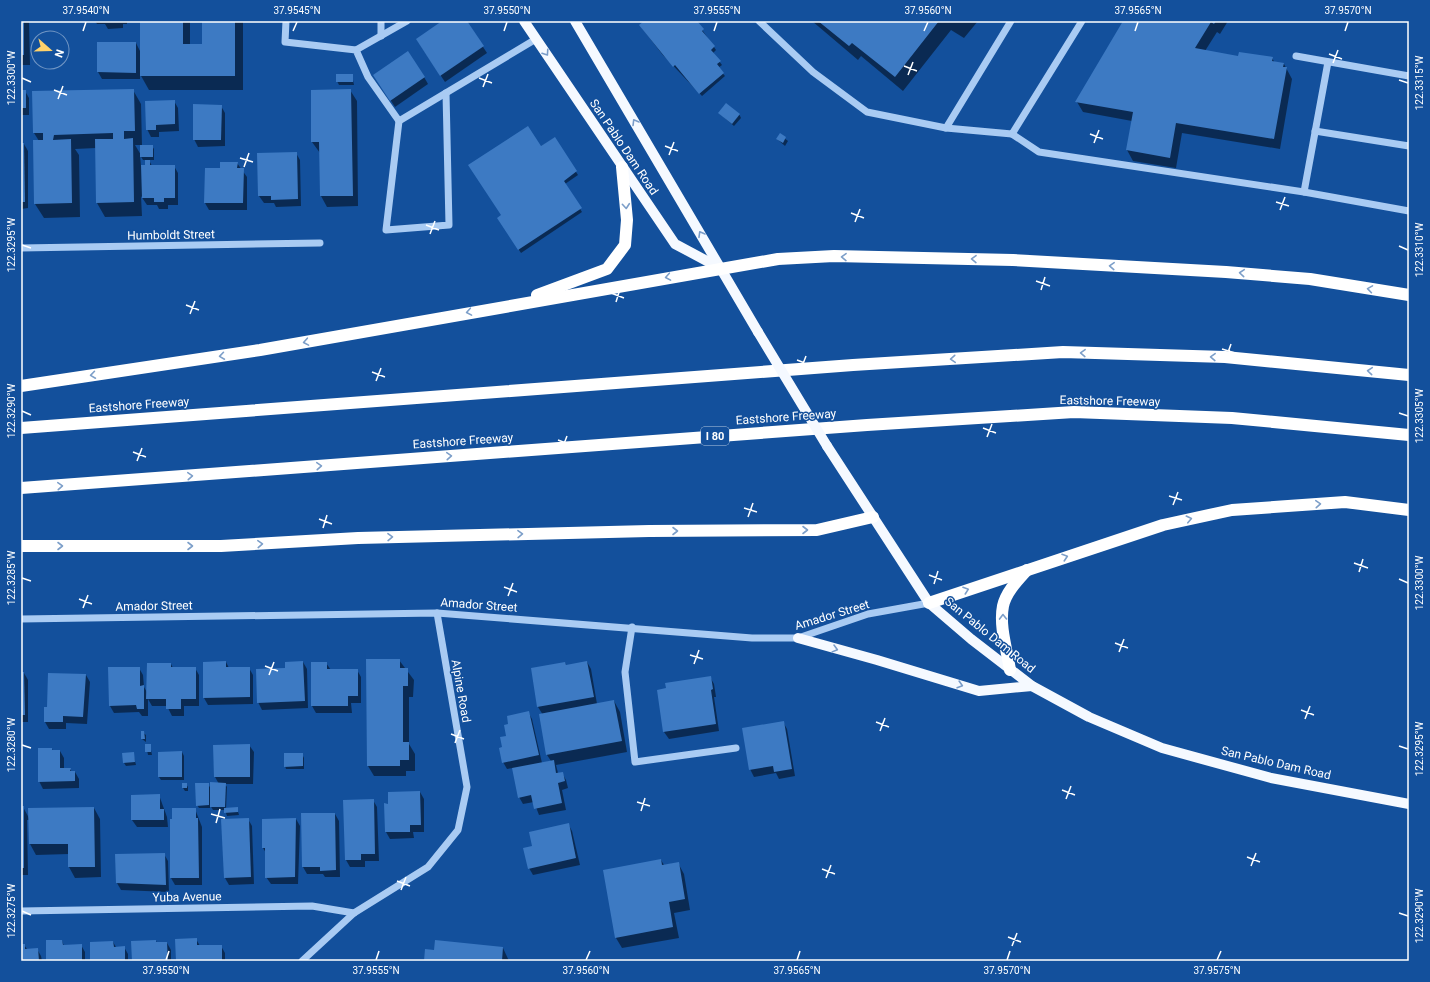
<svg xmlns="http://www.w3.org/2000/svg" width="1430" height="982" viewBox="0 0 1430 982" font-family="Roboto,sans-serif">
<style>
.shadow{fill:#0007;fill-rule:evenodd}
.building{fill:#3d7ac3}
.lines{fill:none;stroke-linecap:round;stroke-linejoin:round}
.minor{stroke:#a9cbf3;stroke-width:7}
.major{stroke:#f5f9ff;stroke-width:10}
.highway{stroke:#fff;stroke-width:12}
.major-bridge{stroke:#f5f9ff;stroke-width:10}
.oneway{stroke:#799cc9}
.oneway2{stroke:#7d9fc9}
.ticks{fill:none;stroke:#fff;stroke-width:1.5}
.labels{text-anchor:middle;stroke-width:3;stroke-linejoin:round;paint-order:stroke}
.shield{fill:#13509c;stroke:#b8cae1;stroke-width:1}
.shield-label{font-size:11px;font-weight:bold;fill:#fff}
.street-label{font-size:12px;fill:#fff;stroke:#13509c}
.neatline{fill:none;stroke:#fff;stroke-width:1.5}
.ticks-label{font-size:10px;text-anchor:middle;fill:#fff}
</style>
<rect width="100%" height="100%" fill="#13509c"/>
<!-- shadow -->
<g class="shadow">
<path d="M21,21H29L30,65H21Z"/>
<path d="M95,21H127V24H123V28L108,29L105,24H97Z"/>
<path d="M141,21H190V45H203V21H243V90H149L140,74V79H102L98,72V43H136L141,53Z"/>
<path d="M443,21H466L487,53L445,82L421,46Z"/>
<path d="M645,21H696L716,50L713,53L722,65L718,68L725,76L702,96L662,54L642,28Z"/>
<path d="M812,21H978L964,38L951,30L903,91L861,56L858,60Z"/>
<path d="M1124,21H1228L1220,34L1217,32L1205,51L1239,57L1272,58L1275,63L1284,64L1292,79L1280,149L1182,133L1176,168L1133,161L1127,150L1132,121L1083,112L1077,102Z"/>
<path d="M352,75L354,85H339L337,81Z"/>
<path d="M424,77L428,84L395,107L379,82Z"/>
<path d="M133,90L141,104L142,146H152L154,149V160H149L152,166H174L178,173V205H168V209H159L157,205H147L141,196L142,216L105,217L97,203L96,148L75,149L79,155L80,217L44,218L35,204L39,141L34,133ZM135,145H141V155ZM140,155L143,160H146V166H141Z"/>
<path d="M350,90L357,101L358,206L327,207L321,196L320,153L312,142V91Z"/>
<path d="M21,91H25L29,98V115H21Z"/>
<path d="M174,101L178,108L179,131L159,132V137H151L147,129Z"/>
<path d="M221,106L225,113V146L198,147L194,139Z"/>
<path d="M719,113L739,114L741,118L734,126Z"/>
<path d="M780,135L788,141L785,146L777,139Z"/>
<path d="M554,138L578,175L565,184L582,212L521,253L498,218L502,216L540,147Z"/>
<path d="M21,144H24L28,151V208L21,209Z"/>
<path d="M296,153L300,160L301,206L276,207L274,203H264L259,196L258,154Z"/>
<path d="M237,163L247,177V210H209L205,203L221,169Z"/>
<path d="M399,660L414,680L413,697H409V744L415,754V771H406V776H374L368,766Z"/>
<path d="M226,662L229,668H249L253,675V704L208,705L204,698Z"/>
<path d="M303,662L307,669L308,708L262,710L258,702L286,669Z"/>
<path d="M587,662L591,669L597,704L614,701L620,712L627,752L556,765L558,773H562L566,780L568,788L562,790L566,810L539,815L534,802L523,804L519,797L513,768L507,769L503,762V748L507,737L528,712L532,719L542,763L551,761L547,755L540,715H543L538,707L565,663L567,666Z"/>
<path d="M312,663H326L331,670H357L361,677V703H351L352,713H316L312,706Z"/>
<path d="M171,664L173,668H195L199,675V706H184V716H172L167,706H152L148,699V716H142L139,712L114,713L110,706L139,668L143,675L144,687L148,694Z"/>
<path d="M21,673H24L28,680V722H21Z"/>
<path d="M86,675L90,682L87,724L66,723V729H49L45,722L48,708Z"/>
<path d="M710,677L714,684L716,697H714L719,731L669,739L664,732Z"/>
<path d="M783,722L787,729L795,776L779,779L776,773L754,777L750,769Z"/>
<path d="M142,732L146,735V742L142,739Z"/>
<path d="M146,745H150L152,755H148Z"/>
<path d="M249,745L254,752L253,784H225L227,787L226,809L237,808L239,815L227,816L225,810H213L210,805V808H199L197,805L208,784L211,789L219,784L215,777Z"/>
<path d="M52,749L53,751H60L64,758V769H70L72,772H75L79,779V788L43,789L39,781Z"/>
<path d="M182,752L184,756V780H161L159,777Z"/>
<path d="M133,753L136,765L126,766L124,763Z"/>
<path d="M302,754L304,758V769H286L285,766Z"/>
<path d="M186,784L188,787V791H185L183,788Z"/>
<path d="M420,792L424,799V832H413L414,838L390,839L386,832L385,804L389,805Z"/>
<path d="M159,795L167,817L168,827H137L132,820V796Z"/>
<path d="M373,800L377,807L379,861H365V867H350L346,860L344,801Z"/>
<path d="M21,807H23L29,818L94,808L100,819L101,877L75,878L69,867V854L36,855L30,844L29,820H27L28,875H21Z"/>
<path d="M195,809L202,827V885H175L171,878V820Z"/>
<path d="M335,814L339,821L340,877H325L323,874H307L303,867Z"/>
<path d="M248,819L252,826L254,884L229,885L225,878Z"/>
<path d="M296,819L300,826L298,884H271L266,877V853L263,848V820Z"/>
<path d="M568,824L572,831L580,865L533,875L529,868L533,847Z"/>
<path d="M164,854L168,861L169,892L121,890L117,883L116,855Z"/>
<path d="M661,860L664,865L678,863L684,874L690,910L674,913L679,938L622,948L616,938Z"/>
<path d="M196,939L200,946H221L225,953V961H177Z"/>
<path d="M62,941L64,946L81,945L85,952V961H47Z"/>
<path d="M156,941L157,943H167L171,950V961H133Z"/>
<path d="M113,942L116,947H124L128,954V961H91Z"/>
<path d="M21,945H24L27,949H37L41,956L42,961H21Z"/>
<path d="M503,948L509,961H425L434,951Z"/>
</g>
<!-- building -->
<g class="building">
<rect x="21" y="21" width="3" height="34"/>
<path d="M140,21H183V44H202V21H235V76H140Z"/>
<path d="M442,21H467L484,46L440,76L416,39Z"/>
<path d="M644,21H697L704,29L702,31L715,46L711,50L721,61L717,64L724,73L699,94L675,65L673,67L639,25Z"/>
<path d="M818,21H939L895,77L852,43L849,46Z"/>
<path d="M1123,21H1216L1214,24L1211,22L1195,48L1238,56L1239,52L1273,57L1272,61L1284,63L1283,67H1287L1274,139L1176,123L1170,158L1126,150L1133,112L1075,102Z"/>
<path d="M97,42H136V73L97,72Z"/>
<path d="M408,51L425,77L390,101L373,75Z"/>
<rect x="336" y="74" width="17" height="8"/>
<path d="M134,89L135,131H124V139L133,138L134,202L96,203L95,139H113V133L54,135L53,140L71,139L72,203L34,204L33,140H43V133H33L32,91Z"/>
<path d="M351,89L353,196H320L319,142H311V90Z"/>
<rect x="21" y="90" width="5" height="18"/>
<path d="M175,100V124L156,125V130H146L145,101Z"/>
<path d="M726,103L740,114L732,124L718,113Z"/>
<path d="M193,104L222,105L221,140H193Z"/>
<path d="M528,126L541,146L555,137L577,171L564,181L582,208L518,250L497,218L501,215L468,165Z"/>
<path d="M780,133L786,137L783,143L776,139Z"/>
<path d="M21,143H24L25,202H21Z"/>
<rect x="140" y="145" width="13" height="12"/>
<path d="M297,152L298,199L271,200V196H258L257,153Z"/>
<path d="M145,160H150V165H175V198H164V202H154V198H142L141,165H145Z"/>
<path d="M220,162H238L237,168H244L243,203H204L205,168H220Z"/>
<path d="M366,659H400V668H408V686H403V742H409V760H400V766H367Z"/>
<path d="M226,661V667H250V697L203,698V662Z"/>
<path d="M303,661L305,701L257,703L256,669L285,668V662Z"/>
<path d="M587,661L594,697L537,707L531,668L565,662L566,665Z"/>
<path d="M311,662H327V669H358V696H348V706H311Z"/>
<path d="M147,663H171V667H196V699H181V709H166V699H146Z"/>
<path d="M108,667H140V686L144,685V709H137L136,705L109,706Z"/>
<path d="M21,672H24L25,715H21Z"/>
<path d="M48,673L86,674L83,717L63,716V722H44V707H47Z"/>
<path d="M711,676L713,689L711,690L716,724L663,732L657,690L666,688L665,683Z"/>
<path d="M614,700L622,741L546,755L539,714Z"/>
<path d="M529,711L539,755L502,763L499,748L502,747L500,737L506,736L504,725L508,724L507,716Z"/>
<path d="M784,721L792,769L774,772L773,766L749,770L742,728Z"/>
<path d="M141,731H144L145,739H141Z"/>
<rect x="145" y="744" width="6" height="8"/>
<path d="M250,744V777H214L213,745Z"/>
<path d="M38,748H52V750H60V768H71L70,771H75V781L38,782Z"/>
<path d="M182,751V777H158V752Z"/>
<path d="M134,752L135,762L123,763L122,753Z"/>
<path d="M284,753H303V766L284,767Z"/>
<path d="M554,760L556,773L563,772L565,781L558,783L562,803L534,809L531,795L518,798L512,768Z"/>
<path d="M210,782L226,783L225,807H210Z"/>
<rect x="182" y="783" width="5" height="5"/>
<path d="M195,783H209V805L196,806Z"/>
<path d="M420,791L421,825H410V832H385L384,803L388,804V792Z"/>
<path d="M160,794V809H164V820H131V795Z"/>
<path d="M374,799L375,854H361V860H345L343,800Z"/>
<rect x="21" y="806" width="3" height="62"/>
<path d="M94,807L95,867H68V844H29L28,808Z"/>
<path d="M238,807V812L224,813V808Z"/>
<path d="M172,808H196V818H198L199,878H170V819H172Z"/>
<path d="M301,813H335L336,870L320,871V867H302Z"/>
<path d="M249,818L251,877L224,878L221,819Z"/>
<path d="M296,818L295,877L265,878V848H262V819Z"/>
<path d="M569,823L576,858L528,869L523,848L532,846L529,832Z"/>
<path d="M165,853L166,885L116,883L115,854Z"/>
<path d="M661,859L662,865L679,862L685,899L669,902L673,927L615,938L603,870Z"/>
<path d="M197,938V945H222V961H176L175,939Z"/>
<path d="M46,940H62L63,945L82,944V961H46Z"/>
<path d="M156,940V942H167L168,961H132L131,941Z"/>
<path d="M435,940L503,947L502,961H424L425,949L434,950Z"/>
<path d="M113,941L114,947L125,946V961H90V942Z"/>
<path d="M21,944H25V949L38,948L39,961H21Z"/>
</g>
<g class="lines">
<!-- minor -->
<g class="minor">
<path d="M286,21L285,42L356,50L368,77L399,121L536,39"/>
<path d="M759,21L813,72L867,112L946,128L1011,21"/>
<path d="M381,36V21"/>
<path d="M356,50L407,21"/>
<path d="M1296,56L1409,76"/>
<path d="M399,121L386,230L449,225L446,93"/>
<path d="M946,128L1012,134L1082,21"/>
<path d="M1315,131L1409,146"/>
<path d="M1012,134L1039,152L1304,192L1409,211"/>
<path d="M1304,192L1328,62"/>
<path d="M21,248L320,243"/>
<path d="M21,619L437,613L752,638H798L868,614L929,603"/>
<path d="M632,627L625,672L635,762L736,748"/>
<path d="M21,911L312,906L354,913"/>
<path d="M302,961L354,913L428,867L458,830L467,787L437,613"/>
</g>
<!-- major -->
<g class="major">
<path d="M524,21L675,244L720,268"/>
<path d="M575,21L758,332"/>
<path d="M827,446L929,603L971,639L1032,686L1089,717L1162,748L1271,778L1409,804"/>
<path d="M798,638L877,660L979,691L1032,686"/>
</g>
<!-- highway -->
<g class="highway">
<path d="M537,295L607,269L625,245L627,220L622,167"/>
<path d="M21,386L260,350L778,259L834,256L1013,260L1226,272L1310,279L1409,295"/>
<path d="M21,428L853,365L1063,352L1225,357L1409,375"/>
<path d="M21,488L867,425L1074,412L1232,418L1409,435"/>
<path d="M21,546H221L358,538L649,531L817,530L873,517"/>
<path d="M929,603L1163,525L1232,510L1345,502L1409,510"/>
<path d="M1010,670C1007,650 999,626 1003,606C1006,592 1018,580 1027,570"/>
</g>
<!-- major-bridge -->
<path class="major-bridge" d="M758,332L827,446"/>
</g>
<!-- one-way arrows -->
<defs><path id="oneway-chevron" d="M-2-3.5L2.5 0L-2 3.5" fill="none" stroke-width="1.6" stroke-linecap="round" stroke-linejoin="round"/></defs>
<g class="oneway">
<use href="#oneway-chevron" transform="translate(546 53) rotate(56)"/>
<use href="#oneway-chevron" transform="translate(635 122) rotate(-121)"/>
<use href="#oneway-chevron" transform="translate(701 234) rotate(-120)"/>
<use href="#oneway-chevron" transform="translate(835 649) rotate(15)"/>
<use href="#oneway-chevron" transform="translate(960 685) rotate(17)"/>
</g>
<g class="oneway2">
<use href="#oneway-chevron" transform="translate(626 206) rotate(85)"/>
<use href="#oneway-chevron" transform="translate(844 257) rotate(-179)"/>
<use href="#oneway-chevron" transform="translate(974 259) rotate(-179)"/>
<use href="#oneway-chevron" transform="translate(1112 266) rotate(-177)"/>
<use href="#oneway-chevron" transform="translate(1242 273) rotate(-175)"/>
<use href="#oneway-chevron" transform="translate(668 277) rotate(170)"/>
<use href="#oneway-chevron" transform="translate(1370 289) rotate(-171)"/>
<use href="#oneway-chevron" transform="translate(469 312) rotate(170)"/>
<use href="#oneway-chevron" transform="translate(306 342) rotate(170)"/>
<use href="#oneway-chevron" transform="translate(1083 353) rotate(-178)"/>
<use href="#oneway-chevron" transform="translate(222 356) rotate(172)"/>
<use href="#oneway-chevron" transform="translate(1213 357) rotate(-178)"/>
<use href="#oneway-chevron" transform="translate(953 359) rotate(176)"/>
<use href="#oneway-chevron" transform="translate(1370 371) rotate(-175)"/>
<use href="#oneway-chevron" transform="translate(93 375) rotate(172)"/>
<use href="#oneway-chevron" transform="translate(449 456) rotate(-4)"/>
<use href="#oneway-chevron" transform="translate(319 466) rotate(-4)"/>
<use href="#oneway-chevron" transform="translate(190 476) rotate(-4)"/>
<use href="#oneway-chevron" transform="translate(60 486) rotate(-4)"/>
<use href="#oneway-chevron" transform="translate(1318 504) rotate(-4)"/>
<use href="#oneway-chevron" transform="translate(1189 519) rotate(-13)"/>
<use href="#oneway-chevron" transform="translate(805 530)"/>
<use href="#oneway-chevron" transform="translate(675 531)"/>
<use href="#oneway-chevron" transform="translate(520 534) rotate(-1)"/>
<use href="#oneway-chevron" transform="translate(390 537) rotate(-1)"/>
<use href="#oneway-chevron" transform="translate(260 544) rotate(-3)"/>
<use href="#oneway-chevron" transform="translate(60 546)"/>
<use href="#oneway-chevron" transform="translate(190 546)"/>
<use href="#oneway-chevron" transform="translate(1065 557) rotate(-18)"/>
<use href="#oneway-chevron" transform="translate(966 590) rotate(-19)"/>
<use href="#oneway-chevron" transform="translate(1003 617) rotate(-91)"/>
</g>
<!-- ticks -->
<path class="ticks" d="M83,31L86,22M293,31L297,22M504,31L507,22M714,31L717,22M924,31L928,22M1135,31L1138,22M1345,31L1348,22M1329,54L1342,59M1333,63L1338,50M904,66L917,71M908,75L913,62M22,78L31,82M479,78L492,83M1399,80L1408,83M483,87L488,74M54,90L67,95M58,99L63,86M1090,134L1103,139M1094,143L1099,130M665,146L678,151M669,155L674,142M240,158L253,162M244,167L249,153M1276,202L1289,206M1280,210L1285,197M851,213L864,218M855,222L860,209M426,225L439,230M430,234L435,221M22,245L31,248M1399,246L1408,250M1036,281L1050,286M1041,290L1045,277M611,293L624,298M616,302L620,289M186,305L199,310M190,314L195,301M1222,349L1235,353M1226,358L1231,344M797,360L810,365M801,369L806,356M372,372L385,377M376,381L381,368M22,411L31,415M1399,413L1408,416M983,428L996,433M987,437L992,424M558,440L571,445M562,449L567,436M133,452L146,457M137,461L142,448M1169,496L1182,500M1173,505L1178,492M744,508L757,512M748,517L753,503M319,519L332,524M323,528L327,515M1354,563L1368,568M1359,572L1363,559M929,575L942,580M22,578L31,581M1399,579L1408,583M934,584L938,571M504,587L517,592M508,596L513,583M79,599L92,604M83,608L88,595M1115,643L1128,648M1119,652L1124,639M690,655L703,659M694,664L699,650M265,666L278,671M269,675L274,662M1301,710L1314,715M1305,719L1310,706M876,722L889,727M880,731L885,718M451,734L464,739M455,743L460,730M22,745L31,748M1399,746L1408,749M1062,790L1075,795M1066,799L1071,786M637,802L650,806M641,811L645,798M211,814L225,818M216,823L220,809M1247,857L1260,862M1251,866L1256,853M822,869L835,874M826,878L831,865M397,881L410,886M401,890L406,877M22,911L31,915M1399,913L1408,916M1008,937L1021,942M1012,946L1017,933M166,960L169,951M376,960L379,951M586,960L590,951M797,960L800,951M1007,960L1010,951M1217,960L1221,951"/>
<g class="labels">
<!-- shield labels -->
<rect class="shield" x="701" y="427" width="28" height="18" rx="3"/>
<g class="shield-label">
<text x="715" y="440">I 80</text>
</g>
<!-- street labels -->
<g class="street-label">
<text transform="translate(624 147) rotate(56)" y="4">San Pablo Dam Road</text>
<text transform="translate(171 235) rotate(-1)" y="4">Humboldt Street</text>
<text transform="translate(1110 401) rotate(1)" y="4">Eastshore Freeway</text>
<text transform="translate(139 405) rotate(-4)" y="4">Eastshore Freeway</text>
<text transform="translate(786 417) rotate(-4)" y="4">Eastshore Freeway</text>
<text transform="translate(463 441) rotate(-4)" y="4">Eastshore Freeway</text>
<text transform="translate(479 605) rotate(4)" y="4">Amador Street</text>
<text transform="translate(154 606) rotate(-1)" y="4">Amador Street</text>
<text transform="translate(832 615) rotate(-17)" y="4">Amador Street</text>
<text transform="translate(990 635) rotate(39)" y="4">San Pablo Dam Road</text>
<text transform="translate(461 691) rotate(80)" y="4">Alpine Road</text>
<text transform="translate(1276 763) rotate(13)" y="4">San Pablo Dam Road</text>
<text transform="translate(187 897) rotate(-1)" y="4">Yuba Avenue</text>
</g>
</g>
<!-- border -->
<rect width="1430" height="982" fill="none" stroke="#13509c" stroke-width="44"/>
<!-- north arrow -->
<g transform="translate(50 50) rotate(110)"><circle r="19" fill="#13509c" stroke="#7196c4"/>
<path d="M0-3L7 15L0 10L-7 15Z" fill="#ffd26b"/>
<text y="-6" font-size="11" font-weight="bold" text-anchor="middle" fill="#ffffff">N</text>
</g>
<rect x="22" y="22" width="1386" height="938" class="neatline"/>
<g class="ticks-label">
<text x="86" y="14">37.9540°N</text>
<text x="297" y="14">37.9545°N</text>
<text x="507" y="14">37.9550°N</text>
<text x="717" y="14">37.9555°N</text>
<text x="928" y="14">37.9560°N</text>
<text x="1138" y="14">37.9565°N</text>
<text x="1348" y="14">37.9570°N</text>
<text transform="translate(11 78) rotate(-90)" y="4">122.3300°W</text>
<text transform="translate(1419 83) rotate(-90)" y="4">122.3315°W</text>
<text transform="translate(11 245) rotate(-90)" y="4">122.3295°W</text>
<text transform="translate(1419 250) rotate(-90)" y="4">122.3310°W</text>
<text transform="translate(11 411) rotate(-90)" y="4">122.3290°W</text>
<text transform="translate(1419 416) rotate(-90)" y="4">122.3305°W</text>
<text transform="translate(11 578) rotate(-90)" y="4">122.3285°W</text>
<text transform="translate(1419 583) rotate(-90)" y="4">122.3300°W</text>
<text transform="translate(11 745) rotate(-90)" y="4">122.3280°W</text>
<text transform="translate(1419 749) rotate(-90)" y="4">122.3295°W</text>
<text transform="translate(11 911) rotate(-90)" y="4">122.3275°W</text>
<text transform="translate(1419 916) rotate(-90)" y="4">122.3290°W</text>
<text x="166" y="974">37.9550°N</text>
<text x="376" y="974">37.9555°N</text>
<text x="586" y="974">37.9560°N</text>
<text x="797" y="974">37.9565°N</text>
<text x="1007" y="974">37.9570°N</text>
<text x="1217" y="974">37.9575°N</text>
</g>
</svg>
